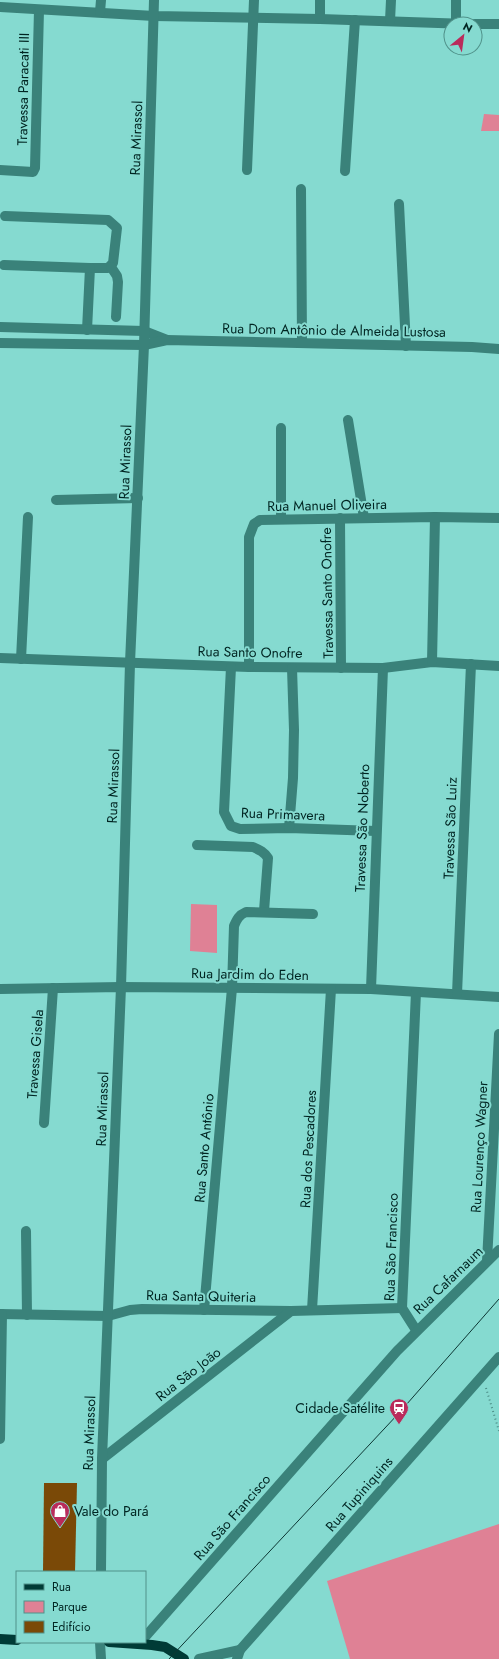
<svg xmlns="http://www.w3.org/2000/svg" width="499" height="1659" viewBox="0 0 499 1659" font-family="Jost,sans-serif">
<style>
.green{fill:#df8195}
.building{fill:#7a4907}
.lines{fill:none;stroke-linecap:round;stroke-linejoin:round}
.path{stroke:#4d8e87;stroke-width:2;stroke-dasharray:1 3;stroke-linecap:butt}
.minor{stroke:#3a827a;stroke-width:10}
.major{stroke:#003b36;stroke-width:10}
.tram{stroke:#0d3734;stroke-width:1}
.labels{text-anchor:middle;stroke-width:4;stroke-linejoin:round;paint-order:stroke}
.street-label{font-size:14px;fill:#002522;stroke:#85dad0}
.poi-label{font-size:14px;fill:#002522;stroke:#85dad0;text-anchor:end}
</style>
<rect width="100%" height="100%" fill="#85dad0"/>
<!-- green -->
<g class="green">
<path d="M484,114L499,115V131H481Z"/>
<path d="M191,904L217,905V953L190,951Z"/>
<path d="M499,1524V1659H350L327,1581Z"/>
</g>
<!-- building -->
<path class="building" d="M44,1483H77L75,1572H43Z"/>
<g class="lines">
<!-- path -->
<path class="path" d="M486,1388L499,1431"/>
<!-- minor -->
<g class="minor">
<path d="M0,7L154,16L320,19L468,24"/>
<path d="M100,12L101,0"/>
<path d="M320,19V0"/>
<path d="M390,21L391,0"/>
<path d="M456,24V0"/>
<path d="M475,24H499"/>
<path d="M0,170L33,172L35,168L39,10"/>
<path d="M247,170L254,0"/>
<path d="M345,171L355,20"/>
<path d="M301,189L302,343"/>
<path d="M399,204L406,346"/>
<path d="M5,216L108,220L117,228L113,263L108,268H90L87,330"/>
<path d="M4,265L90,268"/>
<path d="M111,267L117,276L118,282L116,317"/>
<path d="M0,327L144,331L167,340"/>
<path d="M0,343L144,345L167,340L472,347L499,349"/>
<path d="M348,420L364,518"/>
<path d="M281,428V519"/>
<path d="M56,500L138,498"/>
<path d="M340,518L341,668"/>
<path d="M0,658L249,667L383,668L432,662L499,666"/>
<path d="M21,659L28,517"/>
<path d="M432,662L435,517"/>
<path d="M231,667L224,812L231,826L240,829L289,828L376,831"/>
<path d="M249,667V537L254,524L260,520L435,517L499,518"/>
<path d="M289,828L293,778L294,730L292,668"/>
<path d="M197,845L253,847C260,850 264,852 268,858L264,911"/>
<path d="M0,989L121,987L371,989L499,997"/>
<path d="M371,989L383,668"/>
<path d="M457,994L471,664"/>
<path d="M44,1123L53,988"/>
<path d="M26,1231L27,1315"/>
<path d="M487,1261L499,1034"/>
<path d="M204,1310L232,988L234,926C237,919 239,915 246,912L313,914"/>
<path d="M312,1310L331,989"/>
<path d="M0,1314L108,1316L130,1310L142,1309L291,1311L402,1308"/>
<path d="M416,1330L402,1308L416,992"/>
<path d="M0,1439L2,1314"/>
<path d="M102,1459L291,1311"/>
<path d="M101,1572L102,1459L121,987L130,663L144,345L154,0"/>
<path d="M145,1637L397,1351L499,1250"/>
<path d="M100,1642L101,1659"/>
<path d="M199,1659L240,1650"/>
<path d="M237,1659L240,1650L499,1357"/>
</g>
<!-- major -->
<g class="major">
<path d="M0,1639L17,1640"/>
<path d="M109,1642L152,1645L165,1647L184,1659"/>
</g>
<!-- tram -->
<path class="tram" d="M169,1659L399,1413L499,1299"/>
</g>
<!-- icons -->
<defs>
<symbol id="station-pin" viewBox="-11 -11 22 30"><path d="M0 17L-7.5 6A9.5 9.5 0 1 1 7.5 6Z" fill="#ba2b5b" stroke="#85dad0"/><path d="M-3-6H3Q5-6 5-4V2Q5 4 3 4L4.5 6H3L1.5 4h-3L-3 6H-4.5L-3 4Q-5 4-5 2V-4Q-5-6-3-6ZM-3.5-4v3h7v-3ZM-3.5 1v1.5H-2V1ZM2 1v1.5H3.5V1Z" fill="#fff"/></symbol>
<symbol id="shop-pin" viewBox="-11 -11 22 30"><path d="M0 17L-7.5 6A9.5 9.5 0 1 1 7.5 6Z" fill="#ba2b5b" stroke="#85dad0"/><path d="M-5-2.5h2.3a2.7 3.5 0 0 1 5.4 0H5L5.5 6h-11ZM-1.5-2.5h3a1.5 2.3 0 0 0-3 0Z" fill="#fff"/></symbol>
</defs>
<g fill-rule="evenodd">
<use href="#station-pin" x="388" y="1397" width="22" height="30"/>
<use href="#shop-pin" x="49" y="1500" width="22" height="30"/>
</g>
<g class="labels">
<!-- street labels -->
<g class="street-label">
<text transform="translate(23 89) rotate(-89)" y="5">Travessa Paracati III</text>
<text transform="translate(136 138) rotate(-88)" y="5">Rua Mirassol</text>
<text transform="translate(334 330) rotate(1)" y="5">Rua Dom Antônio de Almeida Lustosa</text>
<text transform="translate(125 462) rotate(-88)" y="5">Rua Mirassol</text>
<text transform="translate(327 505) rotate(-1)" y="5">Rua Manuel Oliveira</text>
<text transform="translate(327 593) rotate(-91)" y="5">Travessa Santo Onofre</text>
<text transform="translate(250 652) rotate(1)" y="5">Rua Santo Onofre</text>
<text transform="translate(113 786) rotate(-88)" y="5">Rua Mirassol</text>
<text transform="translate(283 814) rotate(2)" y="5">Rua Primavera</text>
<text transform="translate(362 828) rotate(-88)" y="5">Travessa São Noberto</text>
<text transform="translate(450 828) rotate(-88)" y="5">Travessa São Luiz</text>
<text transform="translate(250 974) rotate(1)" y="5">Rua Jardim do Eden</text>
<text transform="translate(35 1054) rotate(-86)" y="5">Travessa Gisela</text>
<text transform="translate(102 1109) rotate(-88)" y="5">Rua Mirassol</text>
<text transform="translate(479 1147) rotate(-87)" y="5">Rua Lourenço Wagner</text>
<text transform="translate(204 1148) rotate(-85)" y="5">Rua Santo Antônio</text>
<text transform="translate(308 1149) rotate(-87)" y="5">Rua dos Pescadores</text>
<text transform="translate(391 1247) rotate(-88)" y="5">Rua São Francisco</text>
<text transform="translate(448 1280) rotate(-44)" y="5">Rua Cafarnaum</text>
<text transform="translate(201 1296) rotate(1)" y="5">Rua Santa Quiteria</text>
<text transform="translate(188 1374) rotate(-38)" y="5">Rua São João</text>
<text transform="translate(89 1433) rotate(-88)" y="5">Rua Mirassol</text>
<text transform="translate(359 1494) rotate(-49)" y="5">Rua Tupiniquins</text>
<text transform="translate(232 1517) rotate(-49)" y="5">Rua São Francisco</text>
</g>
<!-- poi labels -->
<g class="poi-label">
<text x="385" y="1413">Cidade Satélite</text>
<text x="74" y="1516" text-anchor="start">Vale do Pará</text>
</g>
</g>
<!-- legend -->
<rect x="16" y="1571" width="130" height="72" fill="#85dad0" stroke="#50928a"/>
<rect x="24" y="1584" width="20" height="6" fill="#003b36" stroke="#50928a"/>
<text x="52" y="1591" font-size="12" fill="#002522">Rua</text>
<rect x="24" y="1601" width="20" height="12" fill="#df8195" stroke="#50928a"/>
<text x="52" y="1611" font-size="12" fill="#002522">Parque</text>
<rect x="24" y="1621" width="20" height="12" fill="#7a4907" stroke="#50928a"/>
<text x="52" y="1631" font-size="12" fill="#002522">Edifício</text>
<!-- north arrow -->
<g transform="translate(463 36) rotate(29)"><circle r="19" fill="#85dad0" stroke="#50928a"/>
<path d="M0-3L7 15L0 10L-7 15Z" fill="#ba2b5b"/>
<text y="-6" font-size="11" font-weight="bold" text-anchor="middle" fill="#002522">N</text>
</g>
</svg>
